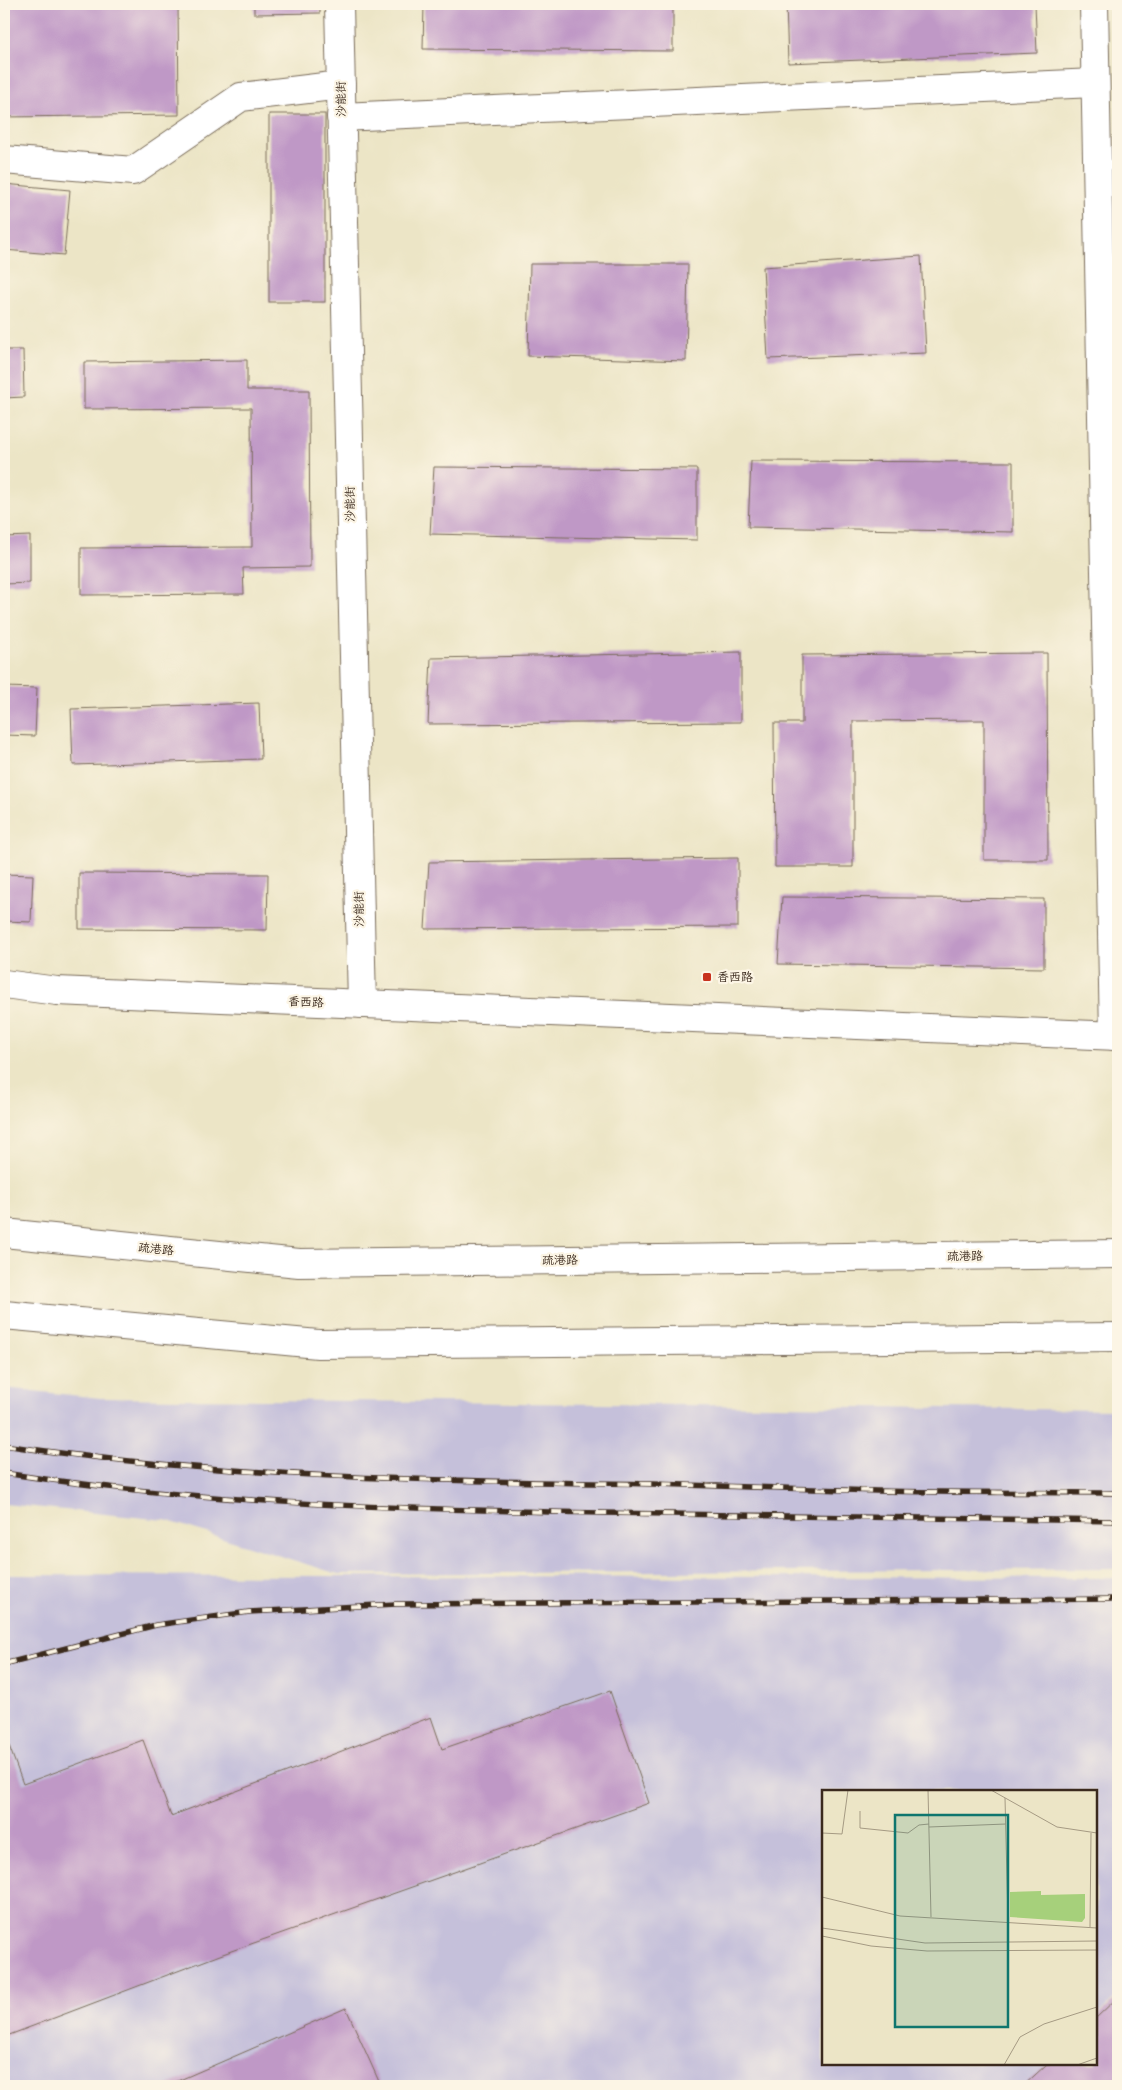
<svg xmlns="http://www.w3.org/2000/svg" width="1122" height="2090" viewBox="0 0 1122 2090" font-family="'Balsamiq Sans','LXGW WenKai TC',sans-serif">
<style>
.industrial{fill:#c5c0da}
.building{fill:#bf98c6}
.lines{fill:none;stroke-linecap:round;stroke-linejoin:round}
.street-casing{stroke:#796b59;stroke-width:30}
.highway-casing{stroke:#796b59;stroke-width:30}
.street{stroke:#fff;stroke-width:28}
.highway{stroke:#fff;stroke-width:28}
.rail-casing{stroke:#3b2a1e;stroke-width:5.5}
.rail{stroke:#fcf5e5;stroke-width:4;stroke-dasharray:11;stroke-linecap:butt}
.poi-dot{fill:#c8321e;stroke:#fcf5e5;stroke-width:2}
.labels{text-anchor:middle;stroke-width:4.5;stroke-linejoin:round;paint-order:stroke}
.street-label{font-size:12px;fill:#3b2a1e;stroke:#fcf5e5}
.poi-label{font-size:12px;fill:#3b2a1e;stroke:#fcf5e5;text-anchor:start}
.inset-road{fill:none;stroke:#a59a83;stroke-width:1}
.view{fill:#0f766e;fill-opacity:0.15;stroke:#0f766e;stroke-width:2.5}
.inset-edge{fill:none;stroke:#3b2a1e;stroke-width:2.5}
</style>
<rect width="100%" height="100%" fill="#fcf5e5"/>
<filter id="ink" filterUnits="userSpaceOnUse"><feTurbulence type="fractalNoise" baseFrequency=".02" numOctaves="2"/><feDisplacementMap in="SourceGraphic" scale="10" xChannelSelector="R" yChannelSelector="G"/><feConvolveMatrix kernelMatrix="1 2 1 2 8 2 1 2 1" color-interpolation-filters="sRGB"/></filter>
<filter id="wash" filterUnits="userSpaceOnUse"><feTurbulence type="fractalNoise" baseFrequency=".0096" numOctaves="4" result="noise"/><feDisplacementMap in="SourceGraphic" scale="20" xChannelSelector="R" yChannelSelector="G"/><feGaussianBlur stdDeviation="1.12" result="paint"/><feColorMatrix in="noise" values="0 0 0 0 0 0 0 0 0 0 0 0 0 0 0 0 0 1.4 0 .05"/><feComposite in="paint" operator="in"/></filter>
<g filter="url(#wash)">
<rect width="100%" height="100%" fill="#ece5c6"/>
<!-- industrial -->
<g class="industrial">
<path d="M4,1388L100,1398L1118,1410V1569L338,1574L165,1520L4,1504Z"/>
<path d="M4,1575L1118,1578V1995L1096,2017V1791H823V2064H1048L1025,2086H4Z"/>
</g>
<g id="blocks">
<!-- building -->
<g class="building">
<path d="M4,4H178L179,115L4,117Z"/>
<path d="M254,4H320V13L254,14Z"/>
<path d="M424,4H673V51L423,49Z"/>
<path d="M786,4H1035L1037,53L788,63Z"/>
<rect x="269" y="114" width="56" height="188"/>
<path d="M4,184L70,190L64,255L4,250Z"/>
<path d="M921,256L926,353L768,359L763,267Z"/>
<path d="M530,264H688L686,361L528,356Z"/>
<path d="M4,350H23L24,397L4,398Z"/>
<path d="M247,360V390H309L310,567L243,568L244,594L81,595V548L252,547L251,408L84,409V362Z"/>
<path d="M751,461L1013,462V532L748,527Z"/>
<path d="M434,467L697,469V540L430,534Z"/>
<path d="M30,536V583L4,584V537Z"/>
<path d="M741,652V722L428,724L431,658Z"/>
<path d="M1047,653L1048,860H984V720L853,721V867H775L774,723H802V655Z"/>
<path d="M4,687L37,688L35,736L4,735Z"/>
<path d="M259,703L261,759L73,765L71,709Z"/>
<path d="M738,858V927L425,929L429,862Z"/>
<path d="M79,873L268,874L267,930L79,929Z"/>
<path d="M4,874L33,875L31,922L4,921Z"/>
<path d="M782,897L1044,899V968L778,964Z"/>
<path d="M610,1691L649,1803L220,1955L4,2037V1732L23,1784L143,1740L171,1816L431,1717L442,1749Z"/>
<path d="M1118,1997V2086H1023L1047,2064H1096V2018Z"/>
<path d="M346,2008L381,2086H166Z"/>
</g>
</g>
</g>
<g filter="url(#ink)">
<use href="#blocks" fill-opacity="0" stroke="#796b59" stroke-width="1"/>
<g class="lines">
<defs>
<g id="street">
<path d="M339,4L362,1004"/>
<path d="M1094,4L1114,1036"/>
<path d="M341,117L1095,83"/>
<path d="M4,160L133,171L241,97L341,85"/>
<path d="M4,984L57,991L1118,1036"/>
</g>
<g id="highway">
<path d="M4,1233L299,1263L1118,1254"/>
<path d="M4,1315L318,1344L1118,1337"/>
</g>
</defs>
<!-- street casing -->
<use href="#street" class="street-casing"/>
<!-- highway casing -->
<use href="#highway" class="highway-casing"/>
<!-- street -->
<use href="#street" class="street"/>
<!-- highway -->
<use href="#highway" class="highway"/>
<defs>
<g id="rail">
<path d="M4,1445C218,1478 437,1481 653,1484C728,1486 802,1489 877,1491C957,1493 1038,1492 1118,1493"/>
<path d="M4,1473C202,1504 402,1509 602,1513C774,1516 946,1519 1118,1521"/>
<path d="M4,1664L156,1625L249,1612L396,1604L1118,1599"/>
</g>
</defs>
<!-- rail casing -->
<use href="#rail" class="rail-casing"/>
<!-- rail -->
<use href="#rail" class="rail"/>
</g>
</g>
<!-- markers -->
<rect class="poi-dot" x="702" y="972" width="10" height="10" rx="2.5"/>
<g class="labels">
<!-- street labels -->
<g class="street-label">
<text transform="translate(341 99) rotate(-91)" y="4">沙能街</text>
<text transform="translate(350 504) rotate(-91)" y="4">沙能街</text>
<text transform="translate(359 909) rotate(-91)" y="4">沙能街</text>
<text transform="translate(306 1002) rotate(2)" y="4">香西路</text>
<text transform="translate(156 1249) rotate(6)" y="4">疏港路</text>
<text transform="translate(965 1256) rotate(-1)" y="4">疏港路</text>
<text transform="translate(560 1260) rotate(-1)" y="4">疏港路</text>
</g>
<!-- poi labels -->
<g class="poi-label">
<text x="717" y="981">香西路</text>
</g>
</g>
<!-- overview -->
<g transform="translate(822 1790)">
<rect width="275" height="275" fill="#ece5c6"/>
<path d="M219,101V105L263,104V128L260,132L188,127V102Z" fill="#a6d07b"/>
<path class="inset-road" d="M106,0L109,127M169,0L235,37L275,43M183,8L186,130M38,21V38L86,43L97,35L107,34M107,37L184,34M0,43L20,44L26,0M0,107L78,126L275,138M268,137L269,43M0,138L103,153L275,151M0,146L49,156L105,161L275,160M182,275L198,247L222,234L275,217M255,275L275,268"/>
<path class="view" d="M73,25H186V237H73Z"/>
<rect width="275" height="275" class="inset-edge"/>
</g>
<!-- margin -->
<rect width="1122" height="2090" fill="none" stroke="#fcf5e5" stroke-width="20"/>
</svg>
